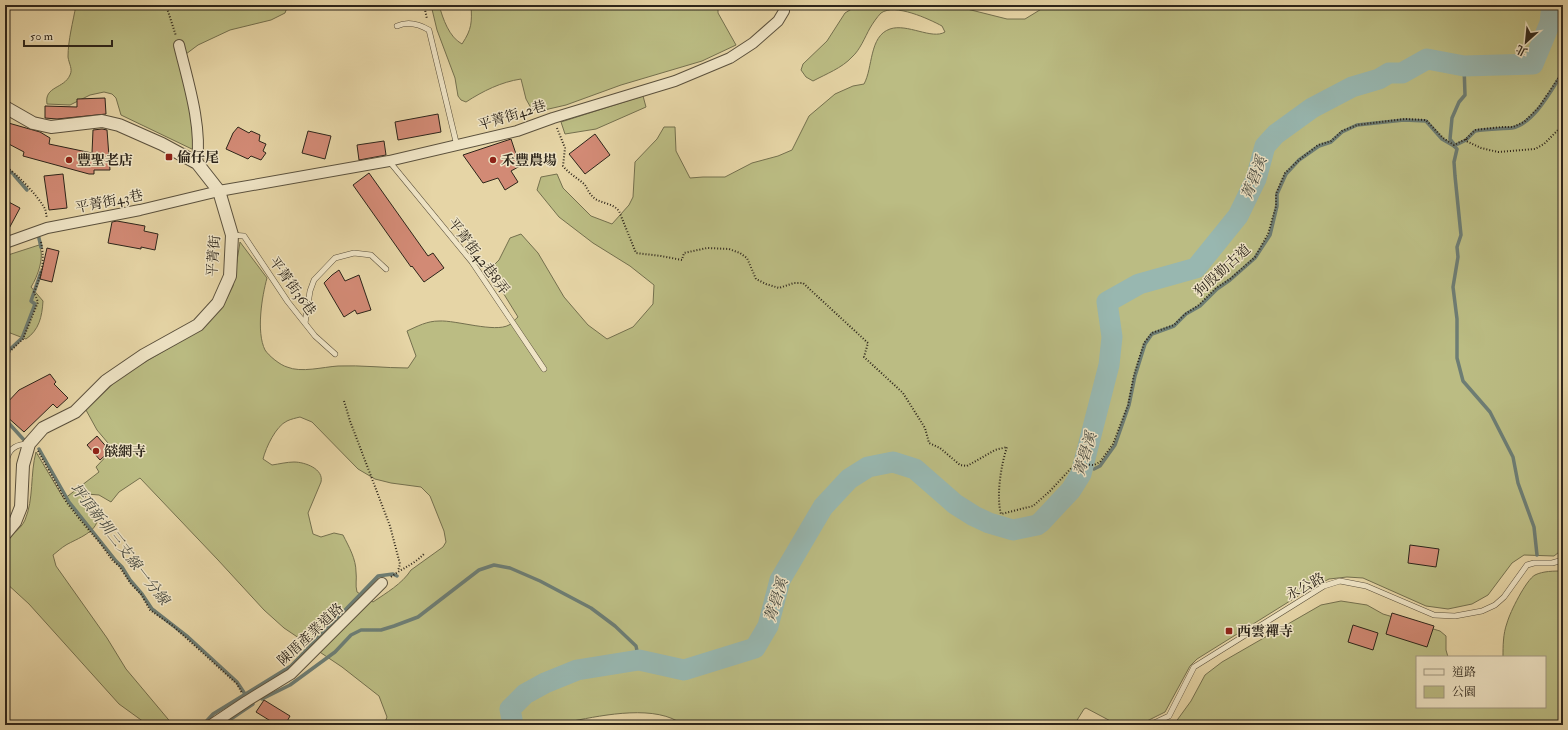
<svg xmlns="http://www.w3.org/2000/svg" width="1568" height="730" viewBox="0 0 1568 730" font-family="'IM FELL Double Pica','Noto Serif TC',serif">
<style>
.green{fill:#bbbc83;stroke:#74704e;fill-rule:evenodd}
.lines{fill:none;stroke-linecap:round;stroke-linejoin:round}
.stream{stroke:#6d7d74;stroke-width:3.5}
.river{stroke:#98b7b0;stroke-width:21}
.building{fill:#d28a75;stroke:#2d251a}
.service-casing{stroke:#5b513d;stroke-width:6}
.minor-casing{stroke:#5b513d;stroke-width:12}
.tertiary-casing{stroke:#5b513d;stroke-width:14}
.path{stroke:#2d251a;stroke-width:2;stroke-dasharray:1 2;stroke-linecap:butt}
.service{stroke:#efe4c5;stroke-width:5}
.minor{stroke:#efe4c5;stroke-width:10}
.tertiary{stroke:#efe4c5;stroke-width:12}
.poi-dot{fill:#8f2418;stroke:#efe4c5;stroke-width:1.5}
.labels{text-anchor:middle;stroke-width:3;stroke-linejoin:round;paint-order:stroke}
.street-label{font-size:14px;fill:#2d251a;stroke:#efe4c5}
.poi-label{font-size:14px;font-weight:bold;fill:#2d251a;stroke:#efe4c5;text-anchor:start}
.water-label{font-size:15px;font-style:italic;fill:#484a40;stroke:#efe4c5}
</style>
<rect width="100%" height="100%" fill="#e6d5a6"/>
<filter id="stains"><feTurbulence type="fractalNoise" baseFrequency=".005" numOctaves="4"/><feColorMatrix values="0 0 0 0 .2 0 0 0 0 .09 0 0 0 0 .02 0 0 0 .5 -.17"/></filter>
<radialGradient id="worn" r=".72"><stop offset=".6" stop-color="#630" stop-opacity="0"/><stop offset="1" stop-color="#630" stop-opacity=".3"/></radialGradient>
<!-- green -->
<g class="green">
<path d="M76,5H288L285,13L271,20L230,30L198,45L186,54L196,151L121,115L116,98L112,94L104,92L90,95L70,105L47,104C44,86 64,89 70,75C73,69 69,64 68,57C68,40 73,22 76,5Z"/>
<path d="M431,5H439C443,19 449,37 462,44C472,29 472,22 471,5H718V13L736,45L702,61L621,85L566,105L540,111L535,110L531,108L526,99L521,79C501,82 483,91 466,102L461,100L458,96L455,78L437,30Z"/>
<path d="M858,5H951L1007,19H1025L1048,5H1563V549L1554,556L1524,555L1512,563L1488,595L1472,604L1448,609L1426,606L1363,578L1347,577L1329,579L1306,591L1197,659L1190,666L1165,712L1139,725H1118L1086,708L1084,709L1074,725H683C657,704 604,715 573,721L570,725H384L387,717L379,696L342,667L284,628L264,610L218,560L140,478L119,492L111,502L99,495L87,494L84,499C86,506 96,508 97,515C101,531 76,539 66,545C61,548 57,552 53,555L56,566L107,638L126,669L173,725H148L119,704L29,604L5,582V540C12,534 21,529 25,520C34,499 30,474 36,452L64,499L99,472L96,467L113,449L97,430L86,410L121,376L200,330L222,308L233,286L240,242L267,278C262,296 256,332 265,350C269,356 280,365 287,367C301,373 323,367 338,366C361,365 385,368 408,368L416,356L407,331C418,326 427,321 439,321C456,320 495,333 509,325C512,324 515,319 518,317L489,270L499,260L510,238L521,234L538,253L564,297L588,325L607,339L633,327L653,304L654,285L630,266L593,243L559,217L537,190L541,177L557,174L563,188L591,216L612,224L629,205L633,197L635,162L657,139L664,127H675L676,151L690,178L703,177H725L752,163L778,156L792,150L809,116L835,94L853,86L864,84C873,68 869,36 890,29C907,23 932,40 945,32L942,26C929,19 895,3 881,13C877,17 873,23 870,28C865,37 860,50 852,57C842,68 826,74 813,81L806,77L801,70L803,64L827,41L845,13ZM300,417L312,422L358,469L375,479L391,483L421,487L430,496L444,531L446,542L443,547L411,570C402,584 386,593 373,602L357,592C355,585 357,579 356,572C356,559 349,547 343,535L334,533L321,537L313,534L308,513L321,482C324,469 305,462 294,462C287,462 279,464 272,465L263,459C266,447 276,426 287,421C291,419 296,418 300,417Z"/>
<path d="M643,96L646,107L596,129L565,134L561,122Z"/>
<path d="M39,245C45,256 38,276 31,287L43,301C42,317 39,330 26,339L5,331V256Z"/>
<path d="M1563,571V725H1172L1175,723L1191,701L1205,675L1222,662L1321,605L1341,601L1367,605L1383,614L1440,631L1446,636V650L1448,657H1417V707H1545V657H1503C1503,646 1503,634 1507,623C1510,612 1526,580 1535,575C1543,571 1554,571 1563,571Z"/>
</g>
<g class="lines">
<!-- stream -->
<g class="stream">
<path d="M1454,144L1450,139L1452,118L1459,102L1465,95L1464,66"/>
<path d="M1454,146L1457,149L1454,162L1455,176L1461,235L1457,247L1458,257L1453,287L1457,319V358L1463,381L1490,412L1513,457L1518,483L1534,527L1537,555"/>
<path d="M5,169L12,173"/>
<path d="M14,175L27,190"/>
<path d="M38,234L41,247"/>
<path d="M5,354L22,338L35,304L31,301L41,272"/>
<path d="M5,419L24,440"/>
<path d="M39,449L69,502L116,561L122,567L130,580L142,594L152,609L188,637L237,682L245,694"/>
<path d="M1094,469L1100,466L1115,445L1129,405L1135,376L1145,344L1152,334L1174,326L1186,314L1200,306L1217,289L1230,280L1255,258L1270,235L1277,206V194L1286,174L1299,160L1319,146L1331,142L1342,132L1357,125L1404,120L1426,121L1442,139L1454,146L1466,140L1475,131C1487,129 1500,129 1512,128C1534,124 1552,89 1563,72"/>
<path d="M1071,490L1087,476"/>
<path d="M262,699L290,685L335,652L351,635L361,630H381L394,626L418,617L479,570L494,565L510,568L540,581L591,608L615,626L636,646L639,660"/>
<path d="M203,725L213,714L291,666L378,576L393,574L397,576"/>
<path d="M222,725L253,704"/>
</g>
<!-- river -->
<path class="river" d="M513,725L510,709L525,694L545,683L577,670L639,660L684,670L755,648L768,626L780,580L823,507L849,479L868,467L893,462L915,469L955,504L974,516L989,523L1013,530L1037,525L1041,522L1071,490L1081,474L1109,365L1112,337L1107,302L1139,284L1196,268L1238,216L1256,179L1265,146L1276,134L1312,108L1352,87L1379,79L1389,73H1402L1427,59L1464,66L1533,64L1550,23L1552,5"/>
</g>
<!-- building -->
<g class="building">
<path d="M105,98L106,114L57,119L45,118V106L77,107V99Z"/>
<path d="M438,114L441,132L398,140L395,122Z"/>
<path d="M5,122L40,132L50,138L49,144L92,153L93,130L102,129L107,130L110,170H94V174H89L23,156L24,152L5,142Z"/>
<path d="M238,127L249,133L251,131L260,135L259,141L266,144L263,151L266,153L261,160L251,156L248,159L226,149L233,133Z"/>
<path d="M308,131L331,136L325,159L302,153Z"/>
<path d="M595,134L610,155L585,174L569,154Z"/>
<path d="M511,139L520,166L511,171L518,182L505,190L498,178L483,183L463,155Z"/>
<path d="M384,141L386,155L359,160L357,145Z"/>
<path d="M369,173L428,256L433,253L444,268L424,282L412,266L411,267L353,185Z"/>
<path d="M63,174L67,208L49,210L44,176Z"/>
<path d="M5,200L20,208L5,236Z"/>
<path d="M117,221L145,226L144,231L158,234L155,250L141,247V249L108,243L112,222Z"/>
<path d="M47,248L59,251L52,282L40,279Z"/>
<path d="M339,270L345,281L359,275L371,310L357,314L355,310L344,317L324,283L332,275Z"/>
<path d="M50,374L56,382L54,384L68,398L57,408L53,404L24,432L5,415V405L19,390Z"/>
<path d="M97,436L110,451L100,460L87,445Z"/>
<path d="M1410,545L1439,549L1436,567L1408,563Z"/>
<path d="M1392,613L1434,626L1427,647L1386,634Z"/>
<path d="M1353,625L1378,633L1373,650L1348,642Z"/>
<path d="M264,700L290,716L285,725H277L256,712Z"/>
</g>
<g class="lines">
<defs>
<g id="service">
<path d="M397,26C408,21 419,24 429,30L457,146"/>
<path d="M389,161L472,262L544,369"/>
<path d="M232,235L244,236L288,302L315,336L335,354"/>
<path d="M305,323L310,291L314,280L335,258L354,253L371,255L386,269"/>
<path d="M7,459C9,448 18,444 28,444"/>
<path d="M1150,725L1169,716L1194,667L1324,586L1340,581L1366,586L1434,615L1455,616L1482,611L1495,605L1504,597L1527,565L1534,563H1552L1563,560"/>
</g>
<g id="minor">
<path d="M179,45C188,82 202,125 197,163"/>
<path d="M5,243L47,228L140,210L219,191L389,161L517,131L553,118L675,81L730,58L753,43L778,21L784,11V5"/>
<path d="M211,725L247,701L291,674L382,583"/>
</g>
<path id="tertiary" d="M5,107L33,123L51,127L102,121L119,125L162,144L197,163L219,191L232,235L230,276L218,303L198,325L144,355L106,381L75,412L43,428L29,444L23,465L21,507L15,522L5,534"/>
</defs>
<!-- service casing -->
<use href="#service" class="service-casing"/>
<!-- minor casing -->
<use href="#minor" class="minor-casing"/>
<!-- tertiary casing -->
<use href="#tertiary" class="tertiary-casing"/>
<!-- path -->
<g class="path">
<path d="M166,5L176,36"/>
<path d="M424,5L427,19"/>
<path d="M557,128L565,148L563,166C569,174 578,178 585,185C587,188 589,193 592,196C599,204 612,202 619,211L636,253L661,256L682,260L684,253L707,248L729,249L740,253L747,258L756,279L766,284L779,288L794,283H803L868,343L864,357L903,393L925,428L929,443L940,448L960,465L967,466L995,450L1007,447C1001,465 996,496 1001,514L1033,506L1050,491L1075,464L1094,465L1100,462L1113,444L1128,405L1134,375L1144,343L1152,333L1174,325L1185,314L1199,305L1216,288L1230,279L1255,257L1268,234L1276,206V194L1285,173L1299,160L1318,145L1331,141L1342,131L1357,125L1405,119L1426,120L1443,138L1454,145L1466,139L1475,130L1501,127H1513L1524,122L1539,107L1563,71"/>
<path d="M1466,139V141L1481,148L1498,152L1535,149L1544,144L1563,125"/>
<path d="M5,166C16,173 39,197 45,209C46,211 46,215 47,218"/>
<path d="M5,356L23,339L38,302L34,292C42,275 45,260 41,242"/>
<path d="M344,401L350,421L390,526L400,564L398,571"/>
<path d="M38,451L67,503L82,522L100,543L113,561L119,566L131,584L141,594L150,610L173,626L237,684L242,693"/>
<path d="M391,577C402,568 412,566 424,554"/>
</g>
<!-- service -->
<use href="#service" class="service"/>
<!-- minor -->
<use href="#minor" class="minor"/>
<!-- tertiary -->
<use href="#tertiary" class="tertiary"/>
</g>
<!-- markers -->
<g class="poi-dot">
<rect x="165" y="153" width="8" height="8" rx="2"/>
<circle cx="69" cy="160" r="4"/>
<circle cx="493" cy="160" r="4"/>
<circle cx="96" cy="451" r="4"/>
<rect x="1225" y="627" width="8" height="8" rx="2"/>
</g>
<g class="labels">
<!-- street labels -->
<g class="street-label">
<text transform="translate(512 115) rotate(-17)" y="5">平菁街42巷</text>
<text transform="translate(109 201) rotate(-11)" y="5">平菁街43巷</text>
<text transform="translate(213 256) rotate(-85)" y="5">平菁街</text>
<text transform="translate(479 256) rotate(53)" y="5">平菁街42巷8弄</text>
<text transform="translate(1222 270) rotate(-42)" y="5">狗殷勤古道</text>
<text transform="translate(293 286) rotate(54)" y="5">平菁街36巷</text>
<text transform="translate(1305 586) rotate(-28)" y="5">永公路</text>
<text transform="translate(310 634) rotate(-43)" y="5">陳厝產業道路</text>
</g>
<!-- poi labels -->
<g class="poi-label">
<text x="177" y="162">倫仔尾</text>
<text x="77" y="165">豐聖老店</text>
<text x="501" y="165">禾豐農場</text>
<text x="104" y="456">燄網寺</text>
<text x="1237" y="636">西雲禪寺</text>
</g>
<!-- water labels -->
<g class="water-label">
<text transform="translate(1254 178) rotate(-69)" y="5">菁礐溪</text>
<text transform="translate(1085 454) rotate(-73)" y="5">菁礐溪</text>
<text transform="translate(120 544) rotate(52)" y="5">坪頂新圳三支線一分線</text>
<text transform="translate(776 600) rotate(-72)" y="5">菁礐溪</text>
</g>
</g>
<!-- margin -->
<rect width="1568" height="730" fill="none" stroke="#e6d5a6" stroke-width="20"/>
<rect x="6" y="6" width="1556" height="718" fill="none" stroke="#2d251a" stroke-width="2"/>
<rect x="10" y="10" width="1548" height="710" fill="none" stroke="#2d251a"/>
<!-- legend -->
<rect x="1416" y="656" width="130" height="52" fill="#efe4c5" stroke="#a19881"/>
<rect x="1424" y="669" width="20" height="6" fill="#efe4c5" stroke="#a19881"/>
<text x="1452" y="676" font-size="12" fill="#2d251a">道路</text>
<rect x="1424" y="686" width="20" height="12" fill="#bbbc83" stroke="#a19881"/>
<text x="1452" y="696" font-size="12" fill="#2d251a">公園</text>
<!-- north arrow -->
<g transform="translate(1526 42) rotate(207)" stroke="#efe4c5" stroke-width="3" paint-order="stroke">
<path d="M0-3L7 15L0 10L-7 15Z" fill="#2d251a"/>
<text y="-6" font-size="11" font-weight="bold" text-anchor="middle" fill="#2d251a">北</text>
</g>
<!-- scale -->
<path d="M24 40v6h88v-6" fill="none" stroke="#2d251a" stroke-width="2"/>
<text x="30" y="40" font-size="12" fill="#2d251a" stroke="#efe4c5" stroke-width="3" paint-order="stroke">50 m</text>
<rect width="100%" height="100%" filter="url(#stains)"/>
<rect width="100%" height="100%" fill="url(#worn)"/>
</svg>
